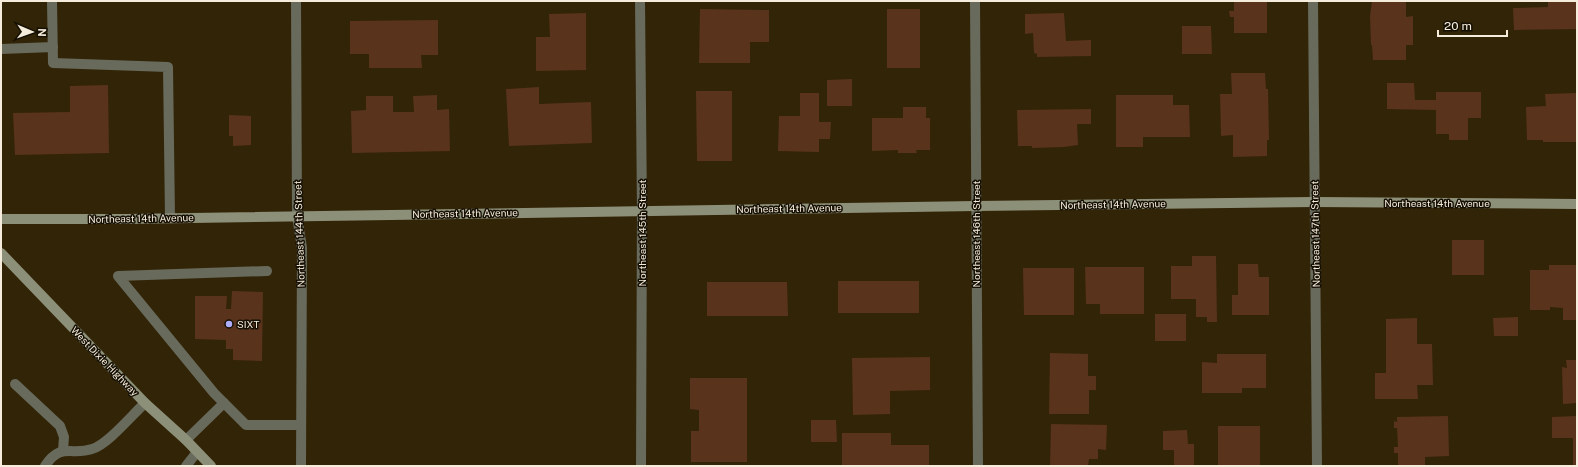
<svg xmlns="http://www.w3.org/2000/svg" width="1578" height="467" viewBox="0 0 1578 467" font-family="'Public Sans',sans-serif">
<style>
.building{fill:#59331c}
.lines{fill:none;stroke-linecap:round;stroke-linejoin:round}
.lane{stroke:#686a5c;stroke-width:10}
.street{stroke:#686a5c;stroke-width:10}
.secondary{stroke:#8d9079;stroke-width:10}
.poi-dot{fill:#aeaefa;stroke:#150f04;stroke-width:1.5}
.labels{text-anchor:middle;stroke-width:3;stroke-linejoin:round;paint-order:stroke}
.street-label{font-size:10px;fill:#f5ecdb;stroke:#150f04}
.poi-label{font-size:10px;fill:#f5ecdb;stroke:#150f04;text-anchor:start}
</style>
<rect width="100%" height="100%" fill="#322407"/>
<!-- building -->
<g class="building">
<path d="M1234,1H1267V33H1234V17H1230L1229,11H1234Z"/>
<path d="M1372,1H1406V17L1413,16V45H1406V60H1373L1372,45H1371L1370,16Z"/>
<path d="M1548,1H1577V29L1514,30L1513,8L1548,7Z"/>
<path d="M700,9L769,10V42H750V63H699Z"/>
<rect x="887" y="9" width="33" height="59"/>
<path d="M586,13V70L536,71V37H550L549,14Z"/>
<path d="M1064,13L1066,41L1091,40V56L1037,57V54L1034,53L1033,33L1025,34V14Z"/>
<path d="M438,20V55H421L422,68H369V54H350V21Z"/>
<path d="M1182,26H1211L1212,54H1182Z"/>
<path d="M1231,73H1265L1266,89H1268L1269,140H1267V156L1233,157V135L1221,136L1220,94H1232Z"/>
<path d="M852,79V106H827V80Z"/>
<path d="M1387,83H1414L1415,100H1436V92H1481V118H1468V140H1449V134H1436V110L1387,109Z"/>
<path d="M108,85L109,153L15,155L13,113L70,112V86Z"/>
<path d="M539,87V104L591,102L592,143L509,146L506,89Z"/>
<path d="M696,91H732V161H697Z"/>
<path d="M800,93H819V122H831L830,139H819V152L778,151L779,116H800Z"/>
<path d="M1577,93V142H1543V140H1527L1526,107L1546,106L1545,94Z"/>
<path d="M437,95V110L449,109L450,151L352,153L351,111L366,110V96H393V112H414L413,96Z"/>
<path d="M1116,95H1173V105H1189L1190,137H1143V147H1116Z"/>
<path d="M903,107H926V118H930V150H916L917,153H898V150L872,151V118H903Z"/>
<path d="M1091,109V124H1077L1078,145L1064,147L1032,148V146H1018L1017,110Z"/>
<path d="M229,115L251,116V145L233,146V136H229Z"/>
<rect x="1452" y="240" width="32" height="35"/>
<path d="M1192,256H1216L1217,322H1207V317H1196V299H1171V266H1192Z"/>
<path d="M1238,264H1258L1259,277H1269V315H1232V295H1238Z"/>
<path d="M1549,265H1577V320H1563V308L1550,307V310H1530V270H1549Z"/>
<path d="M1085,267H1144V314H1100V304H1086Z"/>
<path d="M1023,268H1074V315H1024Z"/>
<rect x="838" y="281" width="81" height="32"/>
<path d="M707,282H787L788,316H707Z"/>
<path d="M232,291L263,292L262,361L233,360V349H226V340L195,339V296H227L226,309H231Z"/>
<rect x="1155" y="314" width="31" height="27"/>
<path d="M1518,317V336H1494L1493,318Z"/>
<path d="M1417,318V344H1432L1433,385H1417L1418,399H1375V373H1386V319Z"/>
<path d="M1050,353L1088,354V376H1096V390H1089V414H1049Z"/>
<path d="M1217,354H1266V388H1242V393H1202V362L1217,363Z"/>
<path d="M930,357V390L890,391V414L853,415L852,358Z"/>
<path d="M1566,360H1577V403L1563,404L1562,367L1567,368Z"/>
<path d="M690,378H747V462H691V431H699V410L690,409Z"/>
<path d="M1448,416L1449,456L1425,457V466H1398V453H1394V447H1398L1397,428H1394V421L1397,422V417Z"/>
<path d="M1577,416V466H1573V438H1552V417Z"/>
<path d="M811,420H836L837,442H811Z"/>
<path d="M1051,424L1107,425L1106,450L1098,449V459H1089L1088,466H1050Z"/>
<rect x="1218" y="426" width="42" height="40"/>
<path d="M1187,430L1188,444H1194V466H1174V450H1163V431Z"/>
<path d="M842,433H891V445H929V466H842Z"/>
</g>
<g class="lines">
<!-- lane -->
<g class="lane">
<path d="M52,1L53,63L168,67L170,218"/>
<path d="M1,49L53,47"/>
<path d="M267,271L118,276L214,393L246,425H300"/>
<path d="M15,384L60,426L64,437L63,451"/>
<path d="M186,440L224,403"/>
<path d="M45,466C61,442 71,456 92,449C107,445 132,415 145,403"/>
<path d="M186,466L197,452"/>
</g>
<!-- street -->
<g class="street">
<path d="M296,1L297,216L302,248L301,466"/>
<path d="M640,1L642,211L641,466"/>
<path d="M975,1L978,466"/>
<path d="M1313,1L1317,466"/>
</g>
<!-- secondary -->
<g class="secondary">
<path d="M1,219H127L976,206L1314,202L1577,204"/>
<path d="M1,253L145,403L186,440L211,466"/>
</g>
</g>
<!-- markers -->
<circle class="poi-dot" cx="229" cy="324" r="4"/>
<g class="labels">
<!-- street labels -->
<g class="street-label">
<text x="1437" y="207">Northeast 14th Avenue</text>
<text transform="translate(1113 204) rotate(-1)" y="4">Northeast 14th Avenue</text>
<text transform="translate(789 208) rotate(-1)" y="4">Northeast 14th Avenue</text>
<text transform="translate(465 213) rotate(-1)" y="4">Northeast 14th Avenue</text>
<text transform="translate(141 218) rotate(-1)" y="4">Northeast 14th Avenue</text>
<text transform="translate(642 233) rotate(-90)" y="4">Northeast 145th Street</text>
<text transform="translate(299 234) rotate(-92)" y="4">Northeast 144th Street</text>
<text transform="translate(976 234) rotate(-90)" y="4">Northeast 146th Street</text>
<text transform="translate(1315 234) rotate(-91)" y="4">Northeast 147th Street</text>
<text transform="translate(105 361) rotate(46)" y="4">West Dixie Highway</text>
</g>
<!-- poi labels -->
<g class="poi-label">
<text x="237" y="328">SIXT</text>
</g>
</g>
<!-- border -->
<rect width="1578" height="467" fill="none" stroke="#f5ecdb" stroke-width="4"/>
<!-- north arrow -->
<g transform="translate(32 32) rotate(92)" stroke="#150f04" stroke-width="3" paint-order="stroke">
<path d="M0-3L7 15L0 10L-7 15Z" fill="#f5ecdb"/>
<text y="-6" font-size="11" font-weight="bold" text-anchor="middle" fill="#f5ecdb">N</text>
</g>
<!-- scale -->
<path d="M1438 30v6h69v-6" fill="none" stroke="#f5ecdb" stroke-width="2"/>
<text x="1444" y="30" font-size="12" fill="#f5ecdb" stroke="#150f04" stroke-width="3" paint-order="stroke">20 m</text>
</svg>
